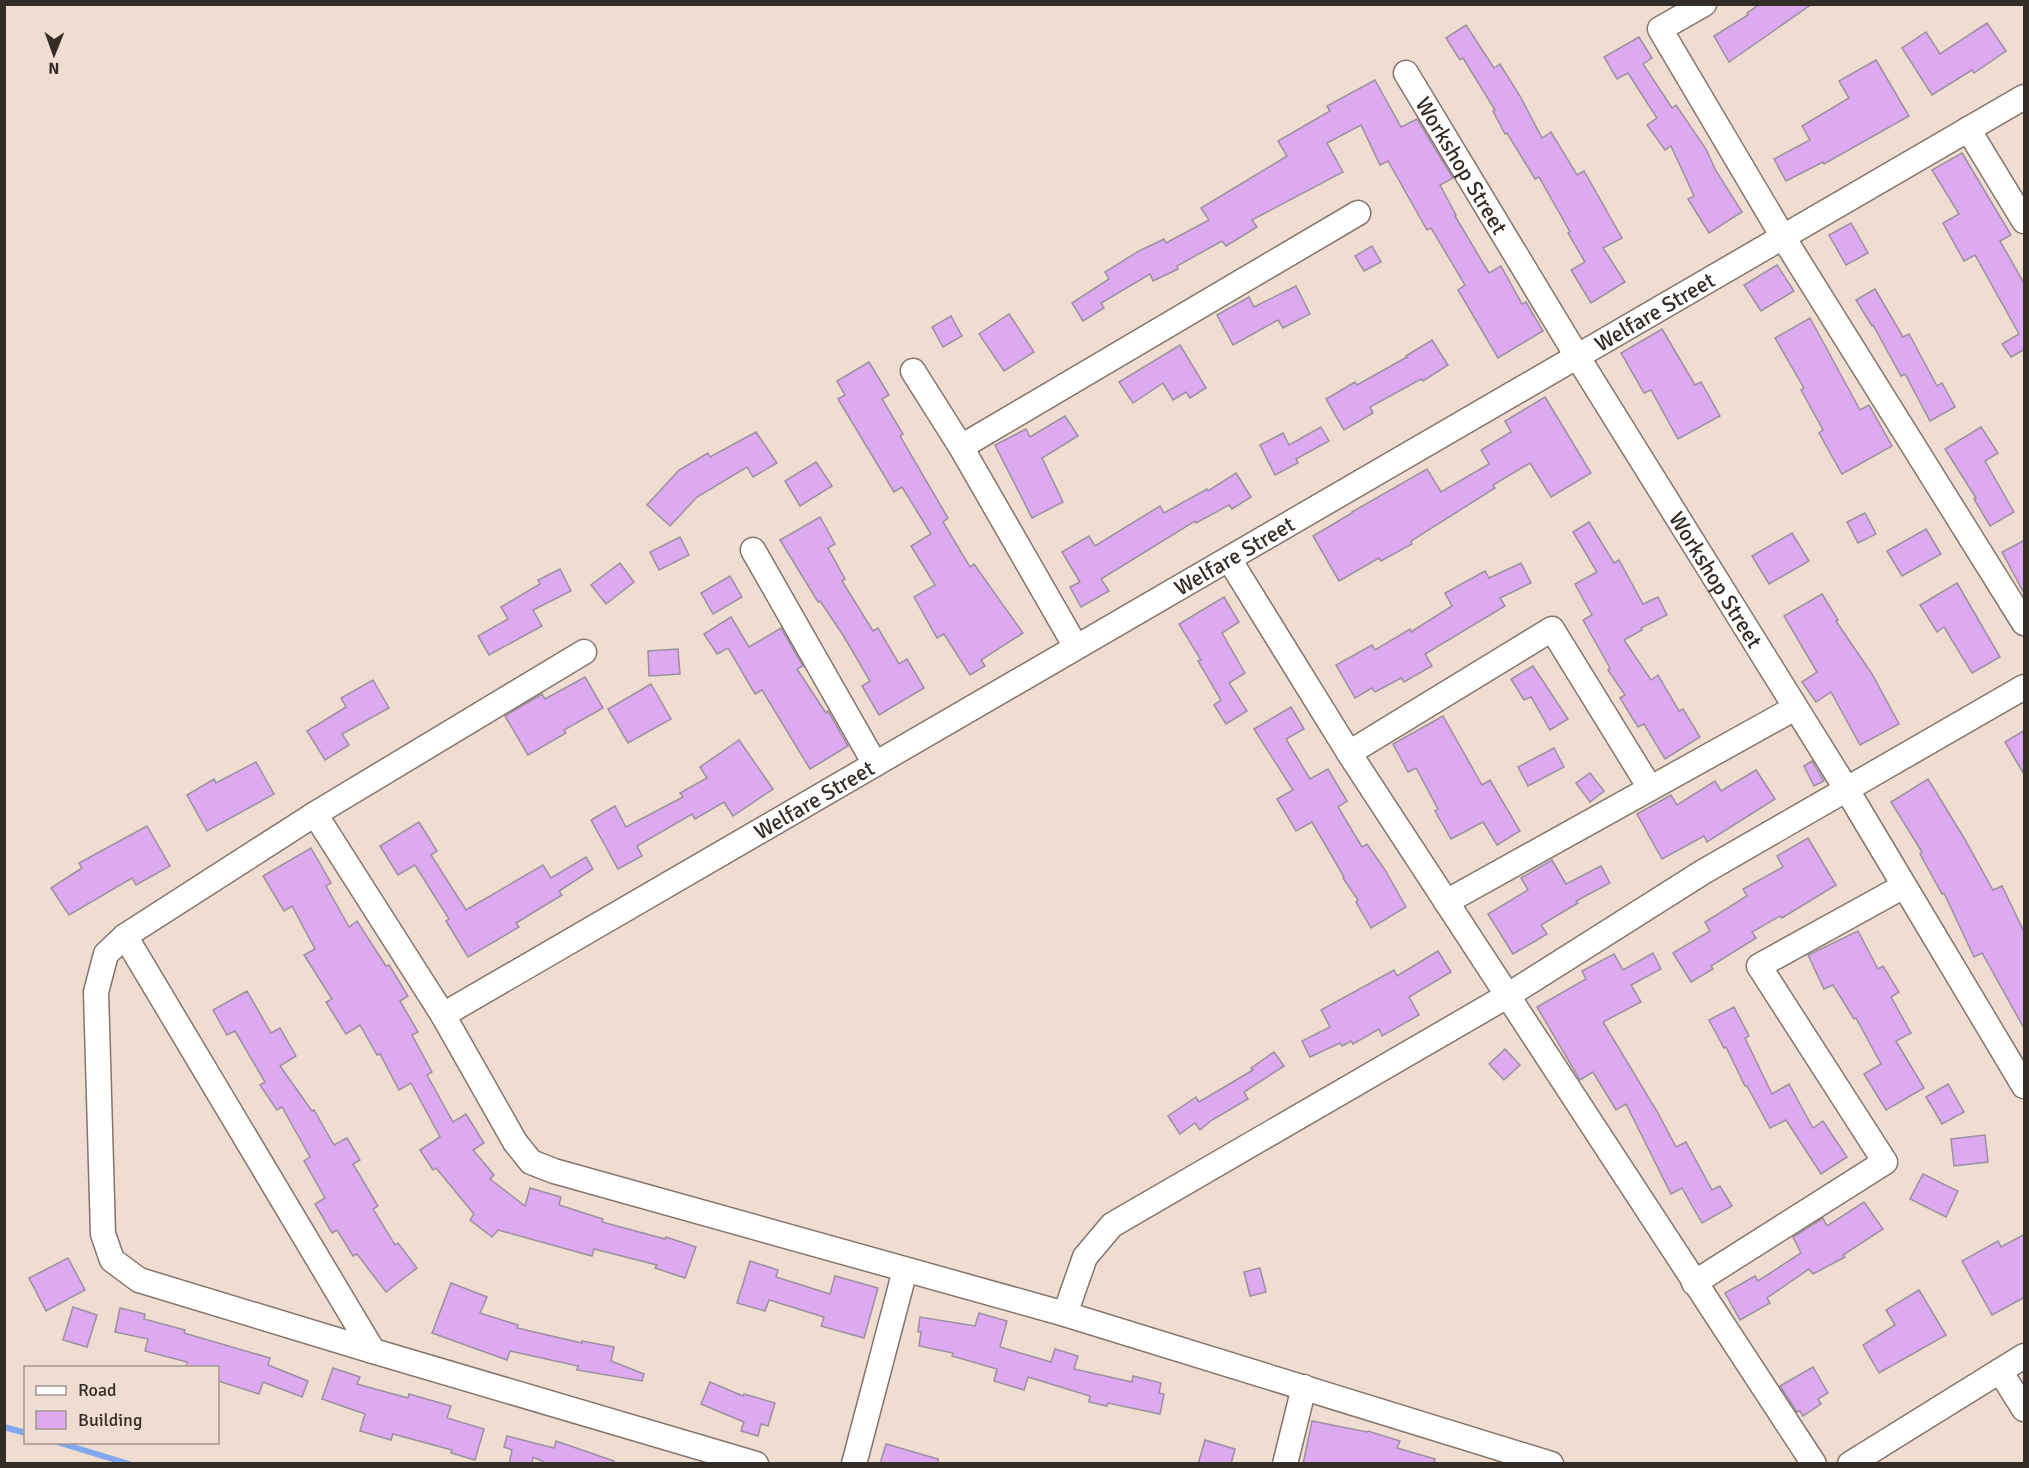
<svg xmlns="http://www.w3.org/2000/svg" width="2029" height="1468" viewBox="0 0 2029 1468" font-family="Signika,sans-serif">
<style>
.lines{fill:none;stroke-linecap:round;stroke-linejoin:round}
.stream{stroke:#82a9f0;stroke-width:6}
.building{fill:#dda9f0;stroke:#9b909f;stroke-width:1.5}
.minor-casing{stroke:#85756a;stroke-width:27}
.minor{stroke:#fff;stroke-width:24}
.labels{text-anchor:middle;stroke-width:5;stroke-linejoin:round;paint-order:stroke}
.street-label{font-size:22px;fill:#332c27;stroke:#efddd1}
</style>
<rect width="100%" height="100%" fill="#efddd1"/>
<g class="lines">
<!-- stream -->
<g class="stream">
<path d="M4,1427L26,1433"/>
<path d="M57,1442L129,1464"/>
</g>
</g>
<!-- building -->
<g class="building">
<path d="M1760,4H1812L1729,62L1714,36L1748,15L1747,13Z"/>
<path d="M1987,23L2006,51L1974,73L1972,70L1932,95L1902,48L1926,32L1940,54Z"/>
<path d="M1466,25L1494,68L1500,64L1520,96L1542,138L1551,132L1577,175L1584,171L1622,238L1603,248L1625,282L1591,303L1571,270L1585,262L1568,233L1570,232L1539,177L1535,179L1507,133L1505,134L1493,111L1495,110L1463,58L1460,60L1446,38Z"/>
<path d="M1639,37L1652,58L1643,64L1672,108L1676,105L1706,149L1716,171L1742,212L1709,233L1688,199L1694,196L1671,146L1665,150L1647,125L1657,118L1628,73L1617,79L1604,57Z"/>
<path d="M1876,60L1909,116L1824,164L1823,162L1786,181L1774,159L1810,140L1802,126L1849,98L1839,81Z"/>
<path d="M1375,80L1401,127L1417,119L1453,178L1440,185L1456,215L1455,216L1489,273L1501,266L1522,304L1526,302L1543,331L1498,358L1458,290L1465,285L1431,228L1427,230L1388,161L1380,165L1361,125L1327,143L1343,172L1252,220L1257,227L1226,246L1222,241L1177,266L1178,269L1153,281L1150,274L1101,303L1104,308L1083,321L1072,303L1109,279L1105,272L1139,251L1164,239L1166,243L1209,220L1201,208L1287,156L1278,141L1330,111L1327,106Z"/>
<path d="M1962,153L2011,235L2000,241L2025,285V349L2011,357L2002,344L2019,334L1975,255L1964,261L1943,223L1959,214L1932,170Z"/>
<path d="M1851,223L1868,253L1846,265L1829,235Z"/>
<path d="M1372,246L1381,262L1364,271L1355,256Z"/>
<path d="M1777,265L1794,291L1761,311L1744,285Z"/>
<path d="M1296,286L1310,314L1283,328L1278,320L1233,345L1217,315L1249,297L1254,307Z"/>
<path d="M1875,289L1903,337L1909,334L1937,386L1942,383L1955,407L1930,421L1905,374L1901,376L1873,325L1872,326L1856,300Z"/>
<path d="M1009,314L1034,352L1004,371L979,334Z"/>
<path d="M951,316L962,336L943,347L932,327Z"/>
<path d="M1810,318L1860,410L1869,405L1892,446L1842,474L1819,433L1823,430L1801,390L1804,388L1775,338Z"/>
<path d="M1662,329L1695,385L1701,382L1720,416L1678,439L1651,390L1644,393L1621,353Z"/>
<path d="M1432,340L1448,365L1423,381L1421,379L1370,407L1373,413L1344,430L1326,399L1355,382L1357,385L1407,357L1406,356Z"/>
<path d="M1180,345L1206,388L1190,398L1186,392L1173,400L1163,383L1133,403L1119,382Z"/>
<path d="M869,362L889,395L882,399L903,434L900,436L948,518L943,522L970,567L974,564L1023,633L981,660L985,666L970,675L944,634L937,638L914,597L935,585L911,546L931,534L902,487L894,492L838,399L845,395L837,381Z"/>
<path d="M1545,397L1591,473L1551,497L1530,463L1493,485L1495,488L1411,541L1412,544L1381,561L1379,558L1339,581L1313,536L1352,513V512L1427,469L1441,492L1489,464L1481,450L1511,432L1505,421Z"/>
<path d="M1065,416L1078,436L1042,458L1063,502L1032,518L995,445L1026,429L1030,437Z"/>
<path d="M1321,427L1329,441L1296,459L1298,463L1275,475L1260,445L1283,433L1289,445Z"/>
<path d="M1981,427L1998,453L1985,461L2014,512L1990,526L1974,499L1976,498L1945,449Z"/>
<path d="M756,432L777,463L753,477L747,467L697,497L670,526L647,505L679,470L708,453L710,457Z"/>
<path d="M816,462L832,486L800,506L785,481Z"/>
<path d="M1236,473L1251,497L1232,509L1229,505L1196,523L1195,521L1101,579L1109,591L1081,607L1070,587L1080,582L1062,552L1089,536L1095,546L1160,506L1164,513L1207,489L1208,491Z"/>
<path d="M1865,513L1876,534L1858,543L1847,522Z"/>
<path d="M820,517L835,544L828,548L845,579L842,581L873,631L878,628L899,664L907,659L924,688L879,715L862,686L870,681L843,635L820,601L818,602L780,540Z"/>
<path d="M1589,522L1614,563L1619,560L1643,604L1658,597L1667,615L1641,628L1642,630L1624,640L1651,680L1658,675L1679,711L1683,709L1700,737L1665,759L1644,724L1638,727L1620,698L1625,695L1608,670L1610,668L1583,620L1592,615L1575,584L1597,572L1573,532Z"/>
<path d="M1926,529L1941,554L1902,576L1887,551Z"/>
<path d="M1792,533L1809,561L1769,584L1752,556Z"/>
<path d="M680,537L689,555L659,570L650,552Z"/>
<path d="M2025,540V595L2002,552Z"/>
<path d="M620,563L634,582L606,604L591,585Z"/>
<path d="M1521,563L1531,583L1500,598L1505,606L1425,654L1432,666L1404,682L1401,678L1375,692L1372,688L1355,698L1336,665L1372,645L1375,650L1410,629L1411,632L1452,606L1445,593L1485,571L1489,578Z"/>
<path d="M560,569L571,591L533,610L542,626L489,655L478,636L508,619L501,607L540,584L538,580Z"/>
<path d="M730,576L742,597L713,614L701,593Z"/>
<path d="M1957,583L2000,657L1972,673L1944,627L1937,632L1920,605Z"/>
<path d="M1822,594L1838,620L1836,621L1872,674L1899,724L1860,745L1831,692L1816,702L1802,682L1817,672L1784,616Z"/>
<path d="M1224,597L1239,622L1222,633L1245,673L1229,683L1247,711L1226,724L1214,705L1221,700L1198,661L1201,660L1179,624Z"/>
<path d="M731,617L749,647L781,628L803,666L797,669L826,713L828,711L848,746L810,769L762,690L755,694L728,648L717,654L704,634Z"/>
<path d="M678,649L680,674L649,676L648,651Z"/>
<path d="M1533,666L1568,719L1550,730L1531,697L1524,700L1511,679Z"/>
<path d="M585,677L603,708L564,730L566,733L528,755L505,716L542,694L545,699Z"/>
<path d="M373,680L389,708L342,734L349,745L325,760L307,731L346,707L341,698Z"/>
<path d="M651,684L671,719L628,743L608,709Z"/>
<path d="M1291,707L1304,729L1286,739L1310,779L1328,769L1347,801L1338,807L1362,847L1367,844L1385,870L1406,907L1371,928L1356,902L1358,900L1343,878L1344,877L1312,822L1296,831L1277,799L1293,790L1254,729Z"/>
<path d="M1443,716L1482,785L1490,780L1520,831L1497,845L1483,822L1451,839L1435,811L1438,809L1416,768L1408,772L1393,744Z"/>
<path d="M2025,730V776L2005,742Z"/>
<path d="M739,740L773,789L733,816L724,802L695,819L692,814L637,846L642,856L618,869L591,820L615,806L626,827L683,797L680,793L707,778L700,767Z"/>
<path d="M1554,748L1564,767L1528,786L1518,767Z"/>
<path d="M1812,761L1824,781L1814,786L1804,766Z"/>
<path d="M256,762L274,794L207,831L187,795L214,779L216,783Z"/>
<path d="M1756,770L1775,799L1707,842L1704,836L1662,859L1637,814L1671,795L1677,805L1715,781L1721,791Z"/>
<path d="M1590,773L1604,791L1590,802L1576,783Z"/>
<path d="M1928,779L1964,838L1993,890L2002,886L2025,934V1030L1982,953L1974,957L1944,893L1942,894L1920,854L1922,852L1891,802Z"/>
<path d="M419,822L437,851L431,855L466,910L543,865L551,878L586,857L593,869L559,891L562,895L516,923L519,927L468,957L446,921L449,919L415,865L398,875L380,846Z"/>
<path d="M147,826L170,866L136,885L132,878L69,915L51,888L82,868L79,863Z"/>
<path d="M1808,838L1836,885L1782,918L1780,916L1752,932L1756,938L1711,966L1713,969L1691,982L1673,953L1710,931L1705,922L1747,896L1743,889L1783,867L1777,856Z"/>
<path d="M311,848L331,883L326,886L349,927L357,921L386,966L389,965L408,996L400,1001L418,1032L412,1035L432,1072L427,1075L453,1122L466,1114L484,1143L473,1150L494,1175L490,1179L525,1206L530,1188L561,1197L559,1205L603,1219L602,1222L665,1239L666,1237L696,1247L685,1278L655,1268L657,1265L594,1249L592,1256L498,1230L492,1237L470,1220L474,1214L436,1168L433,1170L420,1150L440,1137L411,1083L399,1090L380,1054L377,1055L360,1025L346,1034L326,1002L332,999L304,955L315,949L292,906L284,911L263,876Z"/>
<path d="M1552,860L1566,884L1601,866L1610,883L1576,901L1578,903L1541,925L1547,934L1513,954L1488,914L1528,890L1521,878Z"/>
<path d="M1858,931L1878,969L1883,966L1899,992L1891,997L1911,1033L1896,1041L1924,1088L1886,1110L1864,1074L1881,1064L1856,1018L1854,1019L1833,985L1824,989L1808,955Z"/>
<path d="M1438,951L1451,972L1409,997L1419,1015L1382,1036L1379,1029L1353,1044L1351,1041L1342,1046L1340,1043L1310,1057L1302,1041L1330,1027L1321,1010L1394,970L1397,976Z"/>
<path d="M1653,953L1661,969L1631,985L1641,1002L1603,1022L1658,1113L1676,1147L1686,1142L1712,1190L1720,1186L1732,1206L1702,1223L1682,1188L1671,1194L1626,1104L1616,1110L1593,1072L1580,1080L1537,1007L1586,979L1582,971L1614,954L1623,970Z"/>
<path d="M247,991L271,1033L280,1028L296,1056L280,1066L312,1111L314,1110L334,1145L347,1138L360,1160L353,1164L378,1206L373,1209L395,1245L398,1243L417,1268L386,1292L357,1254L353,1256L337,1230L332,1233L315,1204L325,1198L304,1161L310,1157L282,1107L277,1110L260,1085L265,1082L235,1031L227,1035L213,1010Z"/>
<path d="M1734,1007L1749,1036L1745,1038L1772,1094L1789,1084L1813,1128L1823,1121L1847,1157L1821,1174L1786,1120L1770,1128L1747,1086H1745L1726,1047L1724,1048L1709,1020Z"/>
<path d="M1505,1049L1520,1065L1504,1080L1489,1064Z"/>
<path d="M1274,1052L1284,1066L1244,1092L1248,1099L1212,1120L1200,1130L1195,1123L1180,1134L1168,1116L1196,1097L1199,1102L1253,1070L1251,1068Z"/>
<path d="M1948,1084L1964,1112L1942,1124L1926,1097Z"/>
<path d="M1985,1135L1988,1162L1954,1166L1951,1139Z"/>
<path d="M1923,1174L1958,1191L1946,1217L1910,1199Z"/>
<path d="M1864,1202L1883,1229L1843,1255L1845,1257L1813,1274L1809,1269L1767,1298L1770,1303L1740,1320L1725,1293L1755,1276L1758,1281L1801,1253L1793,1237L1823,1218L1827,1226Z"/>
<path d="M2025,1234V1297L1992,1315L1962,1261L1998,1241L2001,1247Z"/>
<path d="M68,1258L85,1290L46,1311L29,1278Z"/>
<path d="M750,1261L778,1270L776,1277L830,1294L835,1276L878,1288L864,1338L821,1326L824,1317L769,1300L765,1311L737,1303Z"/>
<path d="M1260,1268L1266,1292L1250,1296L1244,1272Z"/>
<path d="M451,1283L487,1297L480,1313L518,1325L517,1328L582,1343V1341L614,1347L611,1361L644,1374L642,1381L577,1370L578,1366L510,1351L507,1360L432,1333Z"/>
<path d="M1919,1290L1946,1335L1879,1373L1863,1345L1895,1325L1886,1310Z"/>
<path d="M73,1307L97,1315L87,1347L63,1340Z"/>
<path d="M120,1308L145,1314L144,1319L185,1330L184,1333L270,1358L268,1365L308,1381L302,1397L263,1382L259,1394L218,1381V1368H186L187,1362L145,1351L148,1339L115,1332Z"/>
<path d="M979,1313L1007,1321L1000,1347L1051,1362L1055,1349L1078,1356L1074,1369L1132,1382L1133,1376L1161,1383L1159,1393L1164,1394L1160,1414L1108,1403L1107,1406L1089,1402L1090,1396L1028,1377L1024,1390L994,1381L997,1369L952,1356L953,1353L919,1346L921,1332H918L920,1317L975,1326Z"/>
<path d="M1813,1367L1828,1393L1818,1399L1821,1404L1803,1416L1800,1411L1797,1412L1780,1386Z"/>
<path d="M333,1368L360,1377L357,1384L408,1398L409,1394L451,1406L447,1418L484,1429L475,1460L451,1453L452,1450L393,1434L391,1440L360,1431L365,1414L322,1399Z"/>
<path d="M710,1382L743,1396L744,1394L775,1403L768,1426L761,1424L758,1436L741,1431L744,1422L701,1404Z"/>
<path d="M1312,1421L1367,1432L1368,1431L1400,1441L1397,1448L1435,1459L1434,1464H1303Z"/>
<path d="M507,1436L554,1448L556,1441L614,1461V1464H548L533,1457L532,1464H509L512,1450L504,1447Z"/>
<path d="M1205,1440L1235,1449L1231,1464H1198Z"/>
<path d="M886,1444L938,1459V1464H880Z"/>
</g>
<g class="lines">
<defs>
<g id="minor">
<path d="M1704,4L1660,29L1783,237L2024,623"/>
<path id="s1" d="M1406,73L1577,356L1847,790L2024,1086"/>
<path d="M1968,129L2024,221"/>
<path d="M913,371L961,447L1076,647"/>
<path d="M961,447L1358,213"/>
<path d="M753,550L875,764"/>
<path d="M1229,559L1349,753L1814,1464"/>
<path d="M584,652L315,814L125,936L106,954L96,992L103,1234L112,1260L139,1280L373,1351L756,1464"/>
<path d="M1349,753L1552,629L1650,788"/>
<path d="M315,814L443,1015L515,1142L531,1162L554,1171L1065,1314L1551,1464"/>
<path d="M1446,902L1795,708"/>
<path d="M125,936L373,1351"/>
<path id="s2" d="M443,1015L2024,97"/>
<path d="M1694,1283L1885,1162L1759,966L1904,886"/>
<path d="M1065,1314L1085,1257L1112,1225L1507,996L1703,872L2024,687"/>
<path d="M2000,1371L2024,1409"/>
<path d="M854,1464L905,1270"/>
<path d="M1285,1464L1304,1387"/>
<path d="M1850,1464L2024,1356"/>
</g>
</defs>
<!-- minor casing -->
<use href="#minor" class="minor-casing"/>
<!-- minor -->
<use href="#minor" class="minor"/>
</g>
<g class="labels">
<!-- street labels -->
<g class="street-label">
<text dy="8" stroke="none"><textPath href="#s1" startOffset="108">Workshop Street</textPath></text>
<text dy="8" stroke="none"><textPath href="#s2" startOffset="1401">Welfare Street</textPath></text>
<text dy="8" stroke="none"><textPath href="#s2" startOffset="915">Welfare Street</textPath></text>
<text dy="8" stroke="none"><textPath href="#s1" startOffset="594">Workshop Street</textPath></text>
<text dy="8" stroke="none"><textPath href="#s2" startOffset="429">Welfare Street</textPath></text>
</g>
</g>
<!-- border -->
<rect width="2029" height="1468" fill="none" stroke="#332c27" stroke-width="12"/>
<!-- legend -->
<rect x="24" y="1366" width="195" height="78" fill="#efddd1" stroke="#a4968d" stroke-width="1.5"/>
<rect x="36" y="1386" width="30" height="9" fill="#ffffff" stroke="#a4968d" stroke-width="1.5"/>
<text x="78" y="1396" font-size="18" fill="#332c27">Road</text>
<rect x="36" y="1411" width="30" height="18" fill="#dda9f0" stroke="#a4968d" stroke-width="1.5"/>
<text x="78" y="1426" font-size="18" fill="#332c27">Building</text>
<!-- north arrow -->
<g transform="translate(54 54) rotate(181)" stroke="#efddd1" stroke-width="4.5" paint-order="stroke">
<path d="M0-4.5L10 22L0 15L-10 22Z" fill="#332c27"/>
<text y="-9" font-size="16" font-weight="bold" text-anchor="middle" fill="#332c27">N</text>
</g>
</svg>
